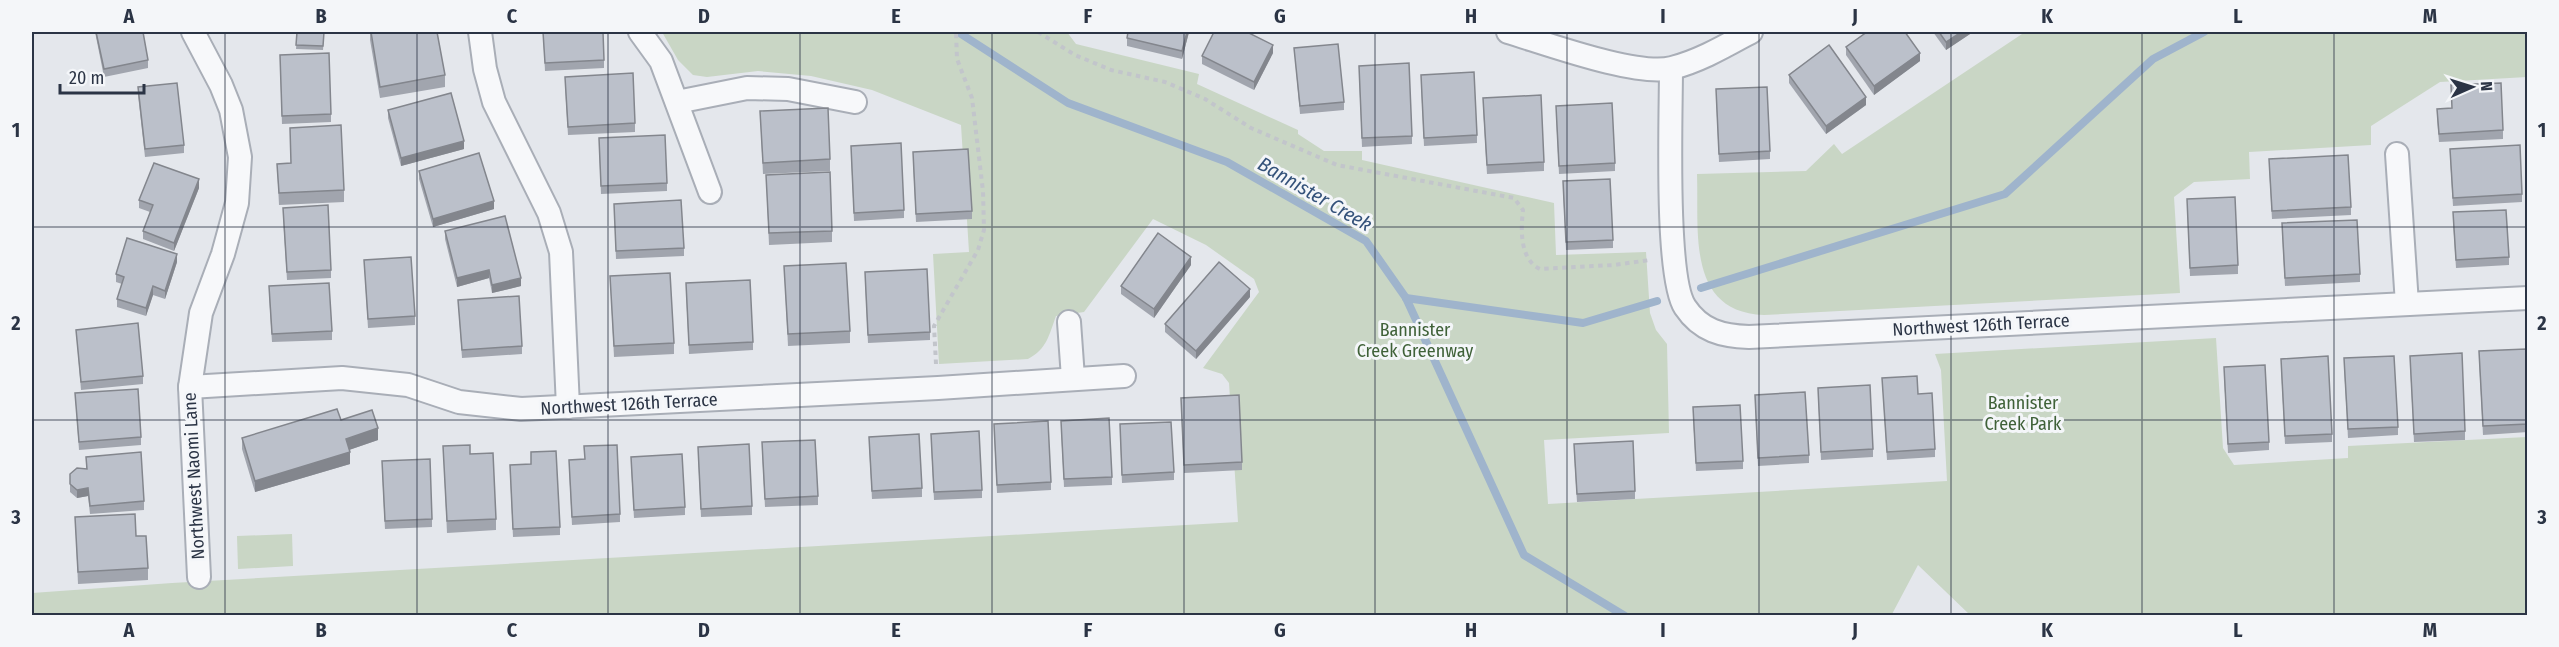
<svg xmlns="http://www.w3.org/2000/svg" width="2559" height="647" viewBox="0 0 2559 647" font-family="'Fira Sans Condensed',sans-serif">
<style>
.green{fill:#c9d6c5}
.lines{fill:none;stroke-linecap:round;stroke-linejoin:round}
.stream{stroke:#9fb4cc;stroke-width:8}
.street-casing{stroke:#a9aeb7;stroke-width:26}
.path{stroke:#c2c5cb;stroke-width:4;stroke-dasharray:4.5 4.5;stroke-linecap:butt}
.street{stroke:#f7f8fa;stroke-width:22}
.wall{fill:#a1a5ae}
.shaded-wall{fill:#83868d}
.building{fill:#bbc0ca;stroke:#83868d;stroke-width:1.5}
.grid{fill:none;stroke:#2b3445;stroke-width:1.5;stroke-opacity:0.55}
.labels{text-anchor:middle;stroke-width:6;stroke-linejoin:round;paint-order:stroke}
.street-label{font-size:18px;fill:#2b3445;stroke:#f4f6f9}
.park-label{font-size:18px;fill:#3f6138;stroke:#f4f6f9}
.water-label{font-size:20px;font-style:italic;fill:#34527a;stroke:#f4f6f9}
.neatline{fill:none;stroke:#2b3445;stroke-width:2}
.grid-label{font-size:20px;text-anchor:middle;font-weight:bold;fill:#2b3445}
</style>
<rect width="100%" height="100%" fill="#e4e7ec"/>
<!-- green -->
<g class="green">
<path d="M662,32H1067L1076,44L1199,74L1197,84L1298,130V134L1324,151H1362V160L1554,203L1556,255L1646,252L1650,313L1656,330L1667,344L1669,433L1544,440L1548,504L1947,481L1941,370L1935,354L2216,338L2223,448L2234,465L2348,458V446L2527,437V615H1970L1918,565L1891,616H32V593L172,583L1238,522L1229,383L1222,374L1203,368L1259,292L1254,279L1206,245L1153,219L1084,312L1056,316C1049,335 1047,349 1028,359L939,364L933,254L969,252L961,125L872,90L811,76L758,71L707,77L693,75L678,60Z"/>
<path d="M2025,32H2527V77L2440,82L2371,126V145L2249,152L2250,179L2194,182L2174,197L2180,293L1764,315C1686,312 1699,231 1697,174L1806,171L1834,144L1842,154Z"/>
<path d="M292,534L293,566L238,569L237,536Z"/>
</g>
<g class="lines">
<!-- stream -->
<g class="stream">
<path d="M958,32L1068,103L1227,162L1366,241L1406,298L1524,555L1625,616"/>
<path d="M1701,288L2005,194L2153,59L2204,32"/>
<path d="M1406,298L1583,323L1657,301"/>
</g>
<defs>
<g id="street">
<path d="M193,32L221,85L231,110L240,157L237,203L223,254L201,313L190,387L199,577"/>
<path d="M480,32L485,69L494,102L549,213L561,252L568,407"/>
<path d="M640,32L661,61L710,192"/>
<path d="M1508,32C1545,43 1637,77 1672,68C1700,61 1727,45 1751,32"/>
<path d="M1671,69C1671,114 1665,277 1685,307C1701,331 1722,336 1749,337L2528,298"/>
<path d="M677,102L747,88L788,89L855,102"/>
<path d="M2397,154L2407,304"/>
<path d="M1069,322L1073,378"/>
<path d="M190,387L342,378L408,385L459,402L521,409L938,388L1124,376"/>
</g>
</defs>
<!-- street casing -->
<use href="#street" class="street-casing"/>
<!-- path -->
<g class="path">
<path d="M1038,32L1075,55L1111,70L1165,82L1205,99L1251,128L1337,165L1514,198L1523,210C1521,228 1519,259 1540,269L1614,265L1650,260"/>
<path d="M936,364L934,326L978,250L984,230L983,191L972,98L957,59L956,32"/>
</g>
<!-- street -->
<use href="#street" class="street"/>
</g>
<!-- wall -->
<g class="wall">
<path d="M95,32H143L148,60V68L104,77Z"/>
<path d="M297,32H324L323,50L296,49Z"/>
<path d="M370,32H437L445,75V87L380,98L370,40Z"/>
<path d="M543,32L604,60V68L545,71Z"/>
<path d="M1189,32L1182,59L1127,46V38Z"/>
<path d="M1933,32H1973L1946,50Z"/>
<path d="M1846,47L1920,61L1874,95L1846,55Z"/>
<path d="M1294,48L1344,102V110L1300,114Z"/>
<path d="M1273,53L1254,90L1202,64V56Z"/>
<path d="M280,63L331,114V122L282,124Z"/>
<path d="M1359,74L1412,136V144L1362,147Z"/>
<path d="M1789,75L1866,105L1826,134L1789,83Z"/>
<path d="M1421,83L1477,135V143L1424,146Z"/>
<path d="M565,85L635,123V132L568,135Z"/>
<path d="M138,87L184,145V153L145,157L138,95Z"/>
<path d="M1716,97L1770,151V159L1719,162Z"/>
<path d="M1483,106L1544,162V171L1487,174Z"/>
<path d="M388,110L464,149L401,166L388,118Z"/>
<path d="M760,111L830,159V171L763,174Z"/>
<path d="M1556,115L1615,163V171L1559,174Z"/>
<path d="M2437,117L2503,130V139L2439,142Z"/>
<path d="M290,139L344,190V202L279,205L277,164L291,163Z"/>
<path d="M599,147L667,183V191L601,194Z"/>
<path d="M851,154L904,210V218L854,221Z"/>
<path d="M2450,157L2522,194V202L2453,206Z"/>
<path d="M913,160L972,211V219L916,222Z"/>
<path d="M2269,167L2351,207V215L2272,219Z"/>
<path d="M419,171L494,209L433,227L419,179Z"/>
<path d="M766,175L832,231V242L769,245Z"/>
<path d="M199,188L174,251L143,239V231L150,212L139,208V200Z"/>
<path d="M1563,189L1613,240V248L1566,250Z"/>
<path d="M614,204L684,248V256L616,259Z"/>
<path d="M2187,207L2238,265V274L2190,276Z"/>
<path d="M283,216L331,270V278L287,280Z"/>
<path d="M2453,220L2509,257V265L2456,268Z"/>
<path d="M445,231L521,286L492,293L489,278L457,287L445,239Z"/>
<path d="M2282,232L2360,274V282L2285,286Z"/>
<path d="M364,260L415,316V325L368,328Z"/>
<path d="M177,262L165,299L153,295L146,316L117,307V299L122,284L116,282V274Z"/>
<path d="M1191,265L1154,318L1121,294V286Z"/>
<path d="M784,266L850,331V343L788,346Z"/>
<path d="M610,276L674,343V354L614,357Z"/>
<path d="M865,280L930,332V340L868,343Z"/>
<path d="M686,291L753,342V350L689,354Z"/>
<path d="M269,294L332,331V340L272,342Z"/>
<path d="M1250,297L1196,359L1165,332V324Z"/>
<path d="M458,300L522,346V354L462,358Z"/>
<path d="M76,330L143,376V384L81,390Z"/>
<path d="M2479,359L2528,374V432L2483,435Z"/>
<path d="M2410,364L2465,431V440L2414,442Z"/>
<path d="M2344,366L2398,427V435L2348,438Z"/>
<path d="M2281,367L2332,434V442L2285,444Z"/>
<path d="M2224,375L2269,442V450L2228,453Z"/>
<path d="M1882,378L1918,394L1935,449V457L1887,460Z"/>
<path d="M75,393L141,437V445L79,450Z"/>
<path d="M1818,396L1873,449V457L1821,460Z"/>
<path d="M1755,403L1809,455V463L1758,466Z"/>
<path d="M1181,406L1242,462V470L1184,473Z"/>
<path d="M1693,416L1743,461V469L1696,471Z"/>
<path d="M341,420L378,440L349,450L350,464L255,492L242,449V438Z"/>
<path d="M1061,429L1112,477V485L1064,487Z"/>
<path d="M994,432L1051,482V490L997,493Z"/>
<path d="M1120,433L1174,472V480L1122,483Z"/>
<path d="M931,442L982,490V498L934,500Z"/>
<path d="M869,445L922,488V497L872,499Z"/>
<path d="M443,446L470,454L496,519V530L447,533Z"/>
<path d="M762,451L818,496V505L765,507Z"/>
<path d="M1574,452L1635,491V499L1577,502Z"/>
<path d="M698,455L752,506V515L701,517Z"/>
<path d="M86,457L144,501V510L90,514L88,496L77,498L70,492V474L86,469Z"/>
<path d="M631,465L685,507V515L634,518Z"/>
<path d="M569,468L620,514V522L572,525Z"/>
<path d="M382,470L432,519V527L385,529Z"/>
<path d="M510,473L560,527V535L513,537Z"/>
<path d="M75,517L136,536L148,568V580L78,584Z"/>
</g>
<!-- shaded-wall -->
<g class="shaded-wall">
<path d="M1187,32H1189L1182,59V51Z"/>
<path d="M1961,32H1973L1946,50V42Z"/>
<path d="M1273,45V53L1254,90V82Z"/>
<path d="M1920,53V61L1874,95V86Z"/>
<path d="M1866,97V105L1826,134V126Z"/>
<path d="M464,141V149L401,166V158Z"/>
<path d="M199,179V188L174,251V243Z"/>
<path d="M494,201V209L433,227V219Z"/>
<path d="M177,254V262L165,299V291Z"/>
<path d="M1191,257V265L1154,318V309Z"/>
<path d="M489,270V278L457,287V278Z"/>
<path d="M521,278V286L492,293V285Z"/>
<path d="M153,286V295L146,316V308Z"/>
<path d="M1250,289V297L1196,359V351Z"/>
<path d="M378,428V440L346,451V439Z"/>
<path d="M350,452V464L255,492V481Z"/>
<path d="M88,488V496L77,498V490Z"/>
</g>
<!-- building -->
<g class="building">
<path d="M96,32H143L148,60L104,69Z"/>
<path d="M297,32H324L323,46L296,45Z"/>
<path d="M371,32H437L445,75L380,87Z"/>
<path d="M543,32H603L604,60L545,63Z"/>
<path d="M1128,32H1187L1182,51L1127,38Z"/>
<path d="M1214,32H1247L1273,45L1254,82L1202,56Z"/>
<path d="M1867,32H1905L1920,53L1874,86L1846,47Z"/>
<path d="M1939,32H1961L1946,42Z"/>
<path d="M1338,44L1344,102L1300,106L1294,48Z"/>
<path d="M1829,45L1866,97L1826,126L1789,75Z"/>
<path d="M329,53L331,114L282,116L280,55Z"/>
<path d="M1409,63L1412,136L1362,138L1359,66Z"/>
<path d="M1474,72L1477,135L1424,138L1421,75Z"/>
<path d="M633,73L635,123L568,127L565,77Z"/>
<path d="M177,83L184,145L145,149L138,87Z"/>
<path d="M2501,83L2503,130L2439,134L2437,109L2452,108L2451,85Z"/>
<path d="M1767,87L1770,151L1719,154L1716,89Z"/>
<path d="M451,93L464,141L401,158L388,110Z"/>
<path d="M1541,95L1544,162L1487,165L1483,98Z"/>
<path d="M1612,103L1615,163L1559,166L1556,106Z"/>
<path d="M828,108L830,159L763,163L760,111Z"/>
<path d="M341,125L344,190L279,193L277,164L291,163L290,128Z"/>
<path d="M665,135L667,183L601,186L599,138Z"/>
<path d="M901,143L904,210L854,213L851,146Z"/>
<path d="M2520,145L2522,194L2453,198L2450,149Z"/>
<path d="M968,149L972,211L916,214L913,152Z"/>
<path d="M479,153L494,201L433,219L419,171Z"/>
<path d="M2348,155L2351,207L2272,211L2269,159Z"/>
<path d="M154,163L199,179L174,243L143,231L153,205L139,200Z"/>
<path d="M830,172L832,231L769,233L766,175Z"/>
<path d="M1610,179L1613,240L1566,242L1563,181Z"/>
<path d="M2235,197L2238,265L2190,268L2187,199Z"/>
<path d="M681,200L684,248L616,251L614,204Z"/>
<path d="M328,205L331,270L287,272L283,208Z"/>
<path d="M2506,210L2509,257L2456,260L2453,212Z"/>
<path d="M505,216L521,278L492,285L489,270L457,278L445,231Z"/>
<path d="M2357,220L2360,274L2285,278L2282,223Z"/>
<path d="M1158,233L1191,257L1154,309L1121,286Z"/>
<path d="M127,238L177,254L165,291L153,286L146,308L117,299L124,277L116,274Z"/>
<path d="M411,257L415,316L368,319L364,260Z"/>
<path d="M1219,262L1250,289L1196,351L1165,324Z"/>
<path d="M846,263L850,331L788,334L784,266Z"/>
<path d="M927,269L930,332L868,335L865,272Z"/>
<path d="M670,273L674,343L614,346L610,276Z"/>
<path d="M750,280L753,342L689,345L686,283Z"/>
<path d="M329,283L332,331L272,334L269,286Z"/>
<path d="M519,296L522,346L462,350L458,300Z"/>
<path d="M138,323L143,376L81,382L76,330Z"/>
<path d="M2526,349L2528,374V424L2483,426L2479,351Z"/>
<path d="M2462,353L2465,431L2414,434L2410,356Z"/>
<path d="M2328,356L2332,434L2285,436L2281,359Z"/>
<path d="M2394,356L2398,427L2348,429L2344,358Z"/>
<path d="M2265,365L2269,442L2228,444L2224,367Z"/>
<path d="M1917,376L1918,394L1932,393L1935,449L1887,452L1882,378Z"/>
<path d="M1870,385L1873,449L1821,452L1818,388Z"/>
<path d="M138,389L141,437L79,442L75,393Z"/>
<path d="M1805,392L1809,455L1758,458L1755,395Z"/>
<path d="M1239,395L1242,462L1184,465L1181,398Z"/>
<path d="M1740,405L1743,461L1696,463L1693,407Z"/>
<path d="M337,409L341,420L372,410L378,428L346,439L350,452L255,481L242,438Z"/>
<path d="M1109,418L1112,477L1064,479L1061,421Z"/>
<path d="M1048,421L1051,482L997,485L994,424Z"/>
<path d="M1171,422L1174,472L1122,475L1120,424Z"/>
<path d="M979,431L982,490L934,492L931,434Z"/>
<path d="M919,434L922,488L872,491L869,437Z"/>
<path d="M815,440L818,496L765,499L762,442Z"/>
<path d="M1633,441L1635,491L1577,494L1574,444Z"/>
<path d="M749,444L752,506L701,509L698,447Z"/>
<path d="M470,445V454L493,453L496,519L447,521L443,446Z"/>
<path d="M617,445L620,514L572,517L569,460L585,459L584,446Z"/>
<path d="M556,451L560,527L513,529L510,465L531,464V452Z"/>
<path d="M141,452L144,501L90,506L88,488L77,490L70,484V474L77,468L87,469L86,457Z"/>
<path d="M682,454L685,507L634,510L631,457Z"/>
<path d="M430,459L432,519L385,521L382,461Z"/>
<path d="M135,514L136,536H146L148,568L78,572L75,517Z"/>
</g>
<!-- grid -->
<path class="grid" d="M225,32V616M417,32V616M608,32V616M800,32V616M992,32V616M1184,32V616M1375,32V616M1567,32V616M1759,32V616M1951,32V616M2142,32V616M2334,32V616M32,227H2528M32,420H2528"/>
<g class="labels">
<!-- street labels -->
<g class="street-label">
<text transform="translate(1981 325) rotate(-3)" y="6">Northwest 126th Terrace</text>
<text transform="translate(629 404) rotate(-3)" y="6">Northwest 126th Terrace</text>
<text transform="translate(194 476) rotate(-93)" y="6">Northwest Naomi Lane</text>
</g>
<!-- park labels -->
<g class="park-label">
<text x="1415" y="336">Bannister<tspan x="1415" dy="21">Creek Greenway</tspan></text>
<text x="2023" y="409">Bannister<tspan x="2023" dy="21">Creek Park</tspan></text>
</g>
<!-- water labels -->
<g class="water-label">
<text transform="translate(1315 194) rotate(30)" y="7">Bannister Creek</text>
</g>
</g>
<!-- border -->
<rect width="2559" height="647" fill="none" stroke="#f4f6f9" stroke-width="66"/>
<!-- north arrow -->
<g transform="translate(2472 87) rotate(87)" stroke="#f4f6f9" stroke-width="4.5" paint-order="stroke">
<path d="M0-4.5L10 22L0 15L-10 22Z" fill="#2b3445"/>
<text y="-9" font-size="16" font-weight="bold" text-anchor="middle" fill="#2b3445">N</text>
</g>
<!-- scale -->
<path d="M60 84v9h84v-9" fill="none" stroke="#2b3445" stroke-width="3"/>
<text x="69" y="84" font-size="18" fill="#2b3445" stroke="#f4f6f9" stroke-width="4.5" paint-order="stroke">20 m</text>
<rect x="33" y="33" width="2493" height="581" class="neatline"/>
<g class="grid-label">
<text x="129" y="23">A</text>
<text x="321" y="23">B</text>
<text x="512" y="23">C</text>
<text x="704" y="23">D</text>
<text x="896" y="23">E</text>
<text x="1088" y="23">F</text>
<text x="1280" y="23">G</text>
<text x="1471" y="23">H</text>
<text x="1663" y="23">I</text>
<text x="1855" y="23">J</text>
<text x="2047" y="23">K</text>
<text x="2238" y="23">L</text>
<text x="2430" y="23">M</text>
<text x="16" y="137">1</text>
<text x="2542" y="137">1</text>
<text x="16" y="330">2</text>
<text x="2542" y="330">2</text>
<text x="16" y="524">3</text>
<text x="2542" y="524">3</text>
<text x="129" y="637">A</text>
<text x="321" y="637">B</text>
<text x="512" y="637">C</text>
<text x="704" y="637">D</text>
<text x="896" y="637">E</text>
<text x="1088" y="637">F</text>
<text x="1280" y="637">G</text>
<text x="1471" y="637">H</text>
<text x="1663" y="637">I</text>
<text x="1855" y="637">J</text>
<text x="2047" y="637">K</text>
<text x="2238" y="637">L</text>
<text x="2430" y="637">M</text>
</g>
</svg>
